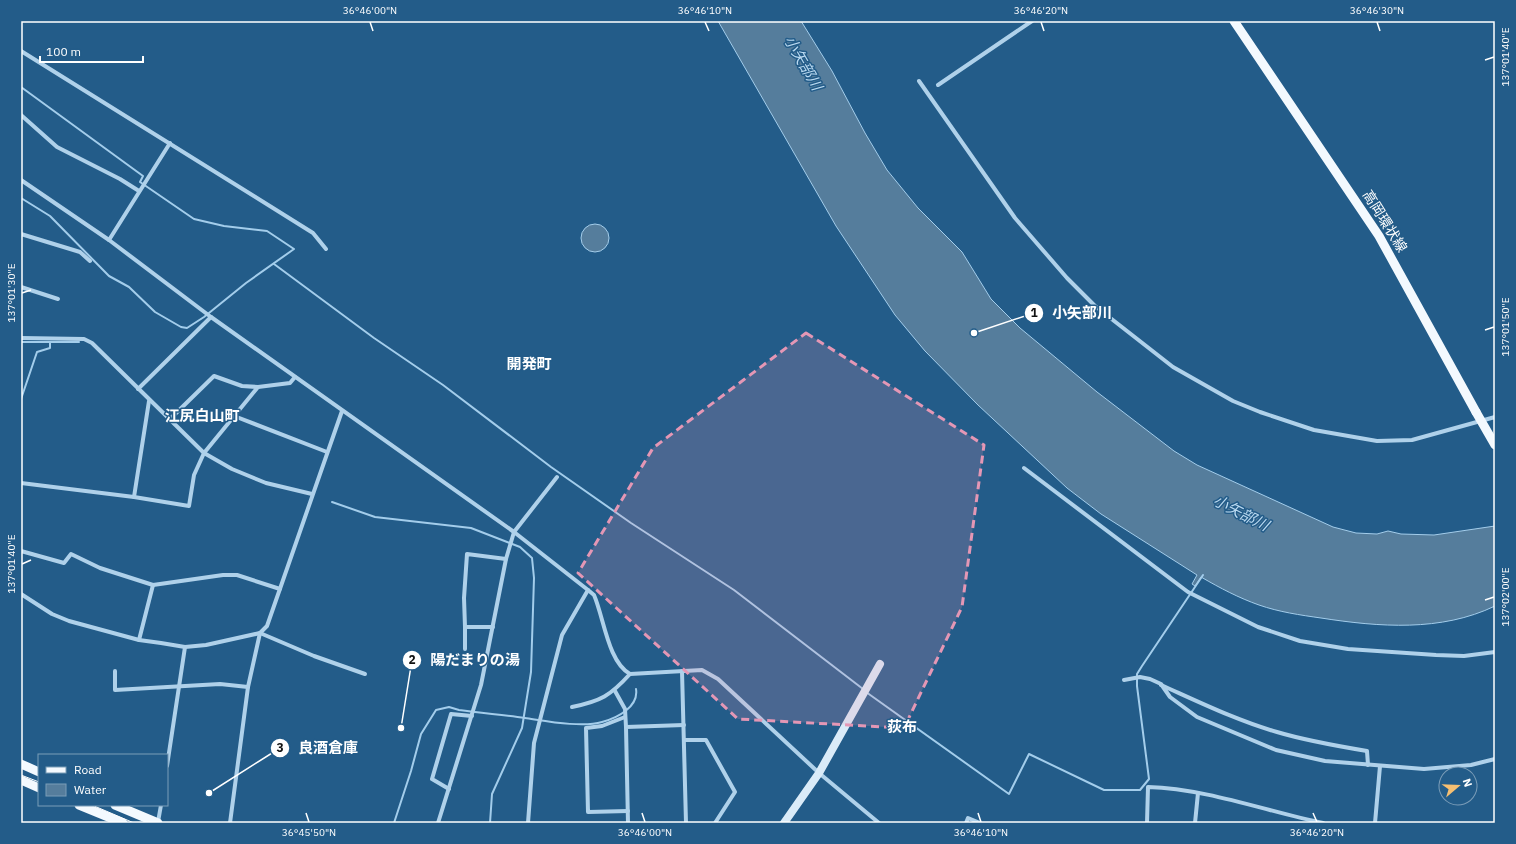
<svg xmlns="http://www.w3.org/2000/svg" width="1516" height="844" viewBox="0 0 1516 844" font-family="'IBM Plex Sans','Noto Sans JP',sans-serif">
<style>
.water{fill:#557d9c;stroke:#a3cdeb}
.lines{fill:none;stroke-linecap:round;stroke-linejoin:round}
.stream{stroke:#a3cdeb;stroke-width:2}
.street{stroke:#afd1ea;stroke-width:4}
.secondary{stroke:#daebf8;stroke-width:8}
.primary{stroke:#f3f9fe;stroke-width:9}
.tram{stroke:#fff;stroke-width:1}
.primary-bridge{stroke:#f3f9fe;stroke-width:9}
.marked{fill:#e497b5;fill-opacity:0.2;stroke:#e497b5;stroke-width:3;stroke-dasharray:8 5;stroke-linejoin:round}
.ticks{fill:none;stroke:#fff;stroke-width:1.5}
.labels{text-anchor:middle;stroke-width:3;stroke-linejoin:round;paint-order:stroke}
.street-label{font-size:14px;fill:#fff;stroke:#235c89}
.water-label{font-size:15px;font-style:italic;fill:#bbdaf1;stroke:#235c89}
.neighbourhood-label{font-size:15px;font-weight:bold;fill:#fff;stroke:#235c89}
.leader{fill:none;stroke:#fff;stroke-width:1.5}
.callout-dot{fill:#fff;stroke:#235c89;stroke-width:1.5}
.mark-label{font-size:12px;text-anchor:middle;font-weight:bold;fill:#111}
.callout-label{font-size:15px;text-anchor:middle;font-weight:bold;fill:#fff;stroke:#235c89;stroke-width:3;stroke-linejoin:round;paint-order:stroke}
.neatline{fill:none;stroke:#fff;stroke-width:1.5}
.ticks-label{font-size:10px;text-anchor:middle;fill:#fff}
</style>
<rect width="100%" height="100%" fill="#235c89"/>
<!-- water -->
<g class="water">
<path d="M718,21H801L832,71L865,133L887,170L918,208L962,252L991,299L1020,328L1097,392L1174,451L1197,465L1333,527L1356,533L1377,534L1388,531L1401,534L1434,535L1495,526V606C1441,632 1379,627 1321,618C1300,615 1279,612 1259,605C1239,598 1220,588 1201,577L1195,586L1192,584L1197,575L1101,514L1067,488L978,405L925,351L895,315L836,226Z"/>
<circle cx="595" cy="238" r="14"/>
</g>
<g class="lines">
<!-- stream -->
<g class="stream">
<path d="M21,87L143,176L140,182L194,219L224,226L267,231L294,249L246,283L204,317L187,328L181,327L155,312L129,287L109,276L50,216L21,198"/>
<path d="M274,264L374,338L443,385L551,467L631,523L734,590L863,689"/>
<path d="M21,342H79"/>
<path d="M21,399L37,352L50,348V342"/>
<path d="M332,502L375,517L471,528L520,547L532,558L534,578L531,672L522,728L492,794L490,823"/>
<path d="M866,692L1009,794L1029,754L1104,790H1140L1149,779L1137,686V674L1142,666L1203,575"/>
<path d="M394,823L411,771L421,734L436,710L449,707L459,710C481,713 503,715 525,718C546,721 582,728 602,722C617,718 639,707 636,689"/>
</g>
<!-- street -->
<g class="street">
<path d="M21,51L313,233L326,249"/>
<path d="M919,81L1015,218L1067,278L1095,306L1173,367L1233,401L1260,412L1314,430L1377,441L1412,440L1495,417"/>
<path d="M938,85L1032,21"/>
<path d="M21,115L57,147L120,179L139,191"/>
<path d="M21,180L109,240L211,317L514,532L588,590L594,595C604,618 608,662 630,674L702,670L718,679L819,773L879,823"/>
<path d="M21,234L80,252L90,261"/>
<path d="M109,240L170,143"/>
<path d="M21,287L58,299"/>
<path d="M21,338L84,339L92,343L204,453L232,469L266,483L312,494"/>
<path d="M138,389L211,317"/>
<path d="M234,416L327,452"/>
<path d="M169,420L214,376L242,386L258,387"/>
<path d="M1024,468L1188,592L1258,627L1300,641L1348,649L1436,655L1464,656L1495,652"/>
<path d="M21,483L134,497L189,506L194,475L204,453L258,387L290,383L295,377"/>
<path d="M134,497L149,401"/>
<path d="M21,551L64,563L71,554L100,568L153,585L223,575H237L280,589"/>
<path d="M21,594L52,614L69,621L139,640L161,643L185,647L206,645L260,633L267,626L342,411"/>
<path d="M465,627V649"/>
<path d="M493,627H465L464,598L467,554L506,559"/>
<path d="M260,633L314,656L365,674"/>
<path d="M139,640L153,585"/>
<path d="M115,671V690L220,684L248,687"/>
<path d="M682,671L686,823"/>
<path d="M1124,680L1140,677L1150,679L1161,684L1170,697L1197,717L1276,750L1325,761L1424,769L1471,765L1495,759"/>
<path d="M1161,685C1199,702 1238,721 1277,732C1307,741 1337,746 1367,751L1368,765"/>
<path d="M615,691L625,709L626,727"/>
<path d="M572,707C601,701 610,696 630,674"/>
<path d="M625,717L602,726L586,728L588,812L628,811"/>
<path d="M684,740H706L735,792L715,823"/>
<path d="M167,766L185,647"/>
<path d="M449,789L432,779L451,714L472,716"/>
<path d="M158,822L161,805"/>
<path d="M230,823L248,687L260,633"/>
<path d="M438,823L481,685L506,559L514,532L557,477"/>
<path d="M528,823L534,743L562,635L588,590"/>
<path d="M628,823L626,727L684,725"/>
<path d="M966,823L968,818L980,823"/>
<path d="M1147,823L1148,787C1208,789 1265,811 1323,823"/>
<path d="M1195,823L1198,793"/>
<path d="M1375,823L1380,766"/>
</g>
<!-- secondary -->
<path class="secondary" d="M784,823L819,773L880,664"/>
<!-- primary -->
<g class="primary">
<path d="M1234,21L1379,236L1476,412"/>
<path d="M21,764L39,772"/>
<path d="M21,780L39,788"/>
<path d="M79,805L123,823"/>
<path d="M115,805L158,823"/>
</g>
<!-- tram -->
<g class="tram">
<path d="M21,775L39,782"/>
<path d="M92,805L134,823"/>
</g>
<!-- primary-bridge -->
<path class="primary-bridge" d="M1476,412L1495,445"/>
</g>
<!-- marked area -->
<path class="marked" d="M806,333L984,445L962,607L904,728L738,719L578,573L653,448Z"/>
<!-- ticks -->
<path class="ticks" d="M370,22L373,31M705,22L709,31M1041,22L1044,31M1377,22L1380,31M1485,60L1494,57M22,293L31,290M1485,330L1494,327M22,564L31,560M1485,600L1494,597M306,813L309,822M642,813L645,822M978,813L981,822M1313,813L1317,822"/>
<g class="labels">
<!-- street labels -->
<g class="street-label">
<text transform="translate(1385 221) rotate(58)" y="5">高岡環状線</text>
</g>
<!-- water labels -->
<g class="water-label">
<text transform="translate(803 63) rotate(60)" y="5">小矢部川</text>
<text transform="translate(1241 513) rotate(27)" y="5">小矢部川</text>
</g>
<!-- neighbourhood labels -->
<g class="neighbourhood-label">
<text x="529" y="369">開発町</text>
<text x="202" y="421">江尻白山町</text>
<text x="902" y="732">荻布</text>
</g>
</g>
<!-- callouts -->
<path class="leader" d="M974 333L1034 313M401 728L412 660M209 793L280 748"/>
<g class="callout-dot">
<circle cx="974" cy="333" r="4"/>
<circle cx="401" cy="728" r="4"/>
<circle cx="209" cy="793" r="4"/>
<circle cx="1034" cy="313" r="10"/>
<circle cx="412" cy="660" r="10"/>
<circle cx="280" cy="748" r="10"/>
</g>
<g class="mark-label">
<text x="1034" y="317">1</text>
<text x="412" y="664">2</text>
<text x="280" y="752">3</text>
</g>
<g class="callout-label">
<text x="1082" y="318">小矢部川</text>
<text x="475" y="665">陽だまりの湯</text>
<text x="328" y="753">良酒倉庫</text>
</g>
<!-- border -->
<rect width="1516" height="844" fill="none" stroke="#235c89" stroke-width="44"/>
<!-- legend -->
<rect x="38" y="754" width="130" height="52" fill="#235c89" stroke="#7b9db8"/>
<rect x="46" y="767" width="20" height="6" fill="#f3f9fe" stroke="#7b9db8"/>
<text x="74" y="774" font-size="12" fill="#ffffff">Road</text>
<rect x="46" y="784" width="20" height="12" fill="#557d9c" stroke="#7b9db8"/>
<text x="74" y="794" font-size="12" fill="#ffffff">Water</text>
<!-- north arrow -->
<g transform="translate(1458 786) rotate(71)"><circle r="19" fill="#235c89" stroke="#7b9db8"/>
<path d="M0-3L7 15L0 10L-7 15Z" fill="#f5bf72"/>
<text y="-6" font-size="11" font-weight="bold" text-anchor="middle" fill="#ffffff">N</text>
</g>
<!-- scale -->
<path d="M40 56v6h103v-6" fill="none" stroke="#ffffff" stroke-width="2"/>
<text x="46" y="56" font-size="12" fill="#ffffff" stroke="#235c89" stroke-width="3" paint-order="stroke">100 m</text>
<rect x="22" y="22" width="1472" height="800" class="neatline"/>
<g class="ticks-label">
<text x="370" y="14">36°46'00"N</text>
<text x="705" y="14">36°46'10"N</text>
<text x="1041" y="14">36°46'20"N</text>
<text x="1377" y="14">36°46'30"N</text>
<text transform="translate(1505 57) rotate(-90)" y="4">137°01'40"E</text>
<text transform="translate(11 293) rotate(-90)" y="4">137°01'30"E</text>
<text transform="translate(1505 327) rotate(-90)" y="4">137°01'50"E</text>
<text transform="translate(11 564) rotate(-90)" y="4">137°01'40"E</text>
<text transform="translate(1505 597) rotate(-90)" y="4">137°02'00"E</text>
<text x="309" y="836">36°45'50"N</text>
<text x="645" y="836">36°46'00"N</text>
<text x="981" y="836">36°46'10"N</text>
<text x="1317" y="836">36°46'20"N</text>
</g>
</svg>
